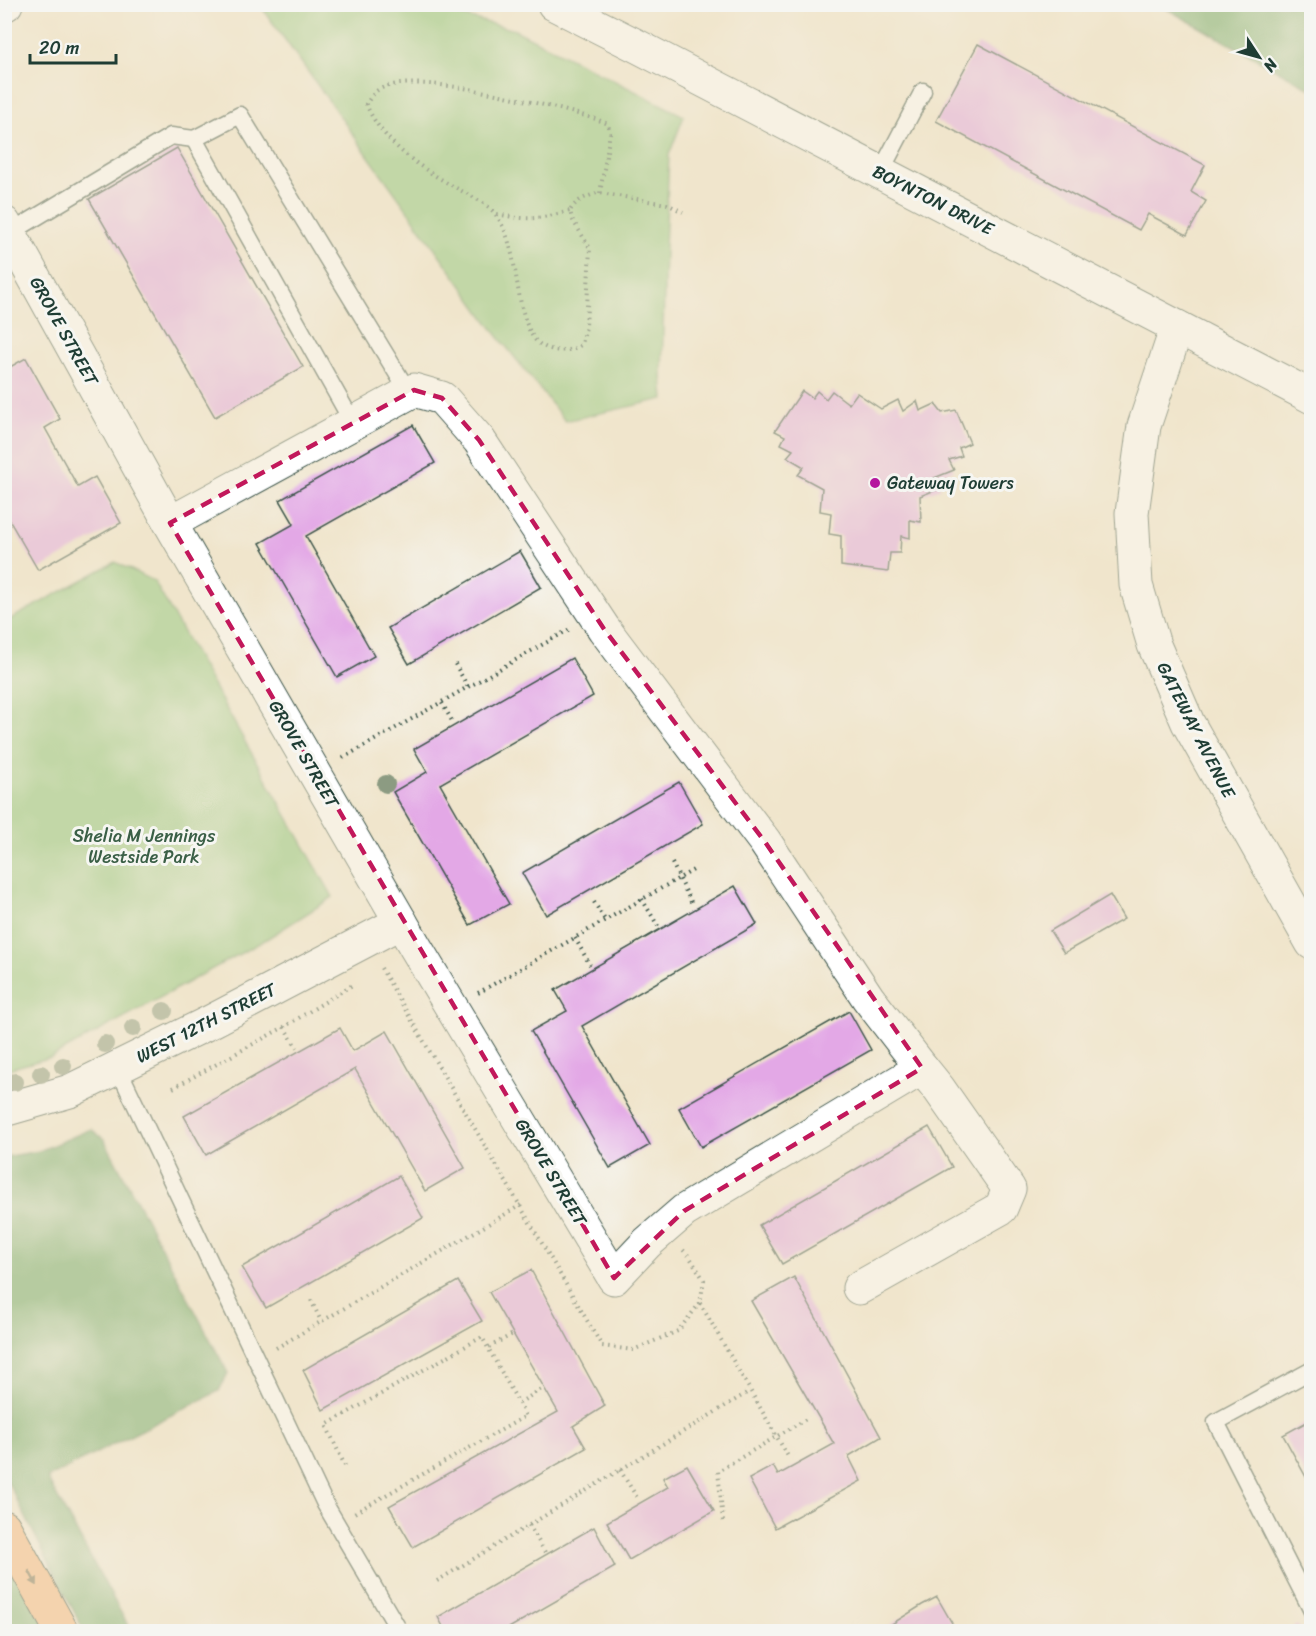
<svg xmlns="http://www.w3.org/2000/svg" width="1316" height="1636" viewBox="0 0 1316 1636" font-family="Sriracha,sans-serif">
<style>
.green{fill:#8bc67a;stroke:#558257;stroke-width:1.5}
.forest{fill:#70ab6a;stroke:#48744f;stroke-width:1.5}
.building{fill:#e3a8e6}
.lines{fill:none;stroke-linecap:round;stroke-linejoin:round}
.lane-casing{stroke:#3e564b;stroke-width:19}
.street-casing{stroke:#3e564b;stroke-width:35}
.highway-casing{stroke:#3e564b;stroke-width:35}
.path{stroke:#3e564b;stroke-width:4;stroke-dasharray:1.5 4.5;stroke-linecap:butt}
.lane{stroke:#fff;stroke-width:16}
.street{stroke:#fff;stroke-width:33}
.highway{stroke:#f8bd89;stroke-width:33}
.tree{fill:#8c9b82}
.oneway{fill:#81775a}
.marked{fill:none;stroke:#c2185b;stroke-width:4.5;stroke-dasharray:12 8;stroke-linejoin:round}
.poi-dot{fill:#b5179e;stroke:#f6f6f2;stroke-width:2}
.labels{text-anchor:middle;stroke-width:6;stroke-linejoin:round;paint-order:stroke}
.street-label{font-size:18px;fill:#1f3d34;stroke:#f6f6f2}
.poi-label{font-size:18px;fill:#1f3d34;stroke:#f6f6f2;text-anchor:start}
.park-label{font-size:18px;fill:#3a5f46;stroke:#f6f6f2}
</style>
<rect width="100%" height="100%" fill="#f6f6f2"/>
<filter id="ink" filterUnits="userSpaceOnUse"><feTurbulence type="fractalNoise" baseFrequency=".0167" numOctaves="2"/><feDisplacementMap in="SourceGraphic" scale="12" xChannelSelector="R" yChannelSelector="G"/><feConvolveMatrix kernelMatrix="1 2 1 2 8 2 1 2 1" color-interpolation-filters="sRGB"/></filter>
<filter id="wash" filterUnits="userSpaceOnUse"><feTurbulence type="fractalNoise" baseFrequency=".008" numOctaves="4" result="noise"/><feDisplacementMap in="SourceGraphic" scale="24" xChannelSelector="R" yChannelSelector="G"/><feGaussianBlur stdDeviation="1.35" result="paint"/><feColorMatrix in="noise" values="0 0 0 0 0 0 0 0 0 0 0 0 0 0 0 0 0 1.4 0 .05"/><feComposite in="paint" operator="in"/></filter>
<g filter="url(#wash)">
<rect width="100%" height="100%" fill="#f0e5cc"/>
<!-- green -->
<g class="green">
<path d="M422,5L515,30L684,116L669,155L665,249L662,376L664,399L565,421L497,335L260,5Z"/>
<path d="M115,562L154,581L333,897L265,940L52,1057L5,1070V622Z"/>
</g>
<!-- forest -->
<g class="forest">
<path d="M1160,5H1311V89L1176,14Z"/>
<path d="M91,1129L104,1139L228,1373L219,1391L47,1478L131,1631H84L5,1477V1157L39,1151Z"/>
<path d="M4,1546L50,1631H5Z"/>
</g>
<g id="blocks">
<!-- building -->
<g class="building">
<path d="M978,44L1205,165L1191,192L1206,201L1187,235L1148,214L1139,230L936,121Z"/>
<path d="M177,148L303,367L215,417L89,199Z"/>
<path d="M4,358L10,367L26,358L60,419L45,428L78,487L95,477L121,523L38,570L4,511Z"/>
<path d="M802,391L812,398L817,391L826,399L832,391L849,404L857,393L881,409L898,400L903,411L917,401L920,411L935,404L942,413L956,410L970,443L959,448L962,456L949,460L954,470L934,478L941,488L920,496L921,522L910,520V538L901,536L900,553H890L888,572L841,566V536L829,534L831,513L820,511L822,488L798,475L804,467L787,457L793,450L781,444L785,436L775,431Z"/>
<path d="M413,425L435,463L306,536L374,656L337,677L260,543L294,524L280,500Z"/>
<path d="M520,551L541,587L409,664L388,628Z"/>
<path d="M572,658L593,696L440,784L509,904L470,925L393,792L427,772L414,749Z"/>
<path d="M679,782L703,824L546,915L522,873Z"/>
<path d="M735,886L757,924L582,1026L650,1145L610,1168L531,1031L567,1011L555,990Z"/>
<path d="M1110,895L1124,919L1064,953L1050,931Z"/>
<path d="M849,1011L871,1050L701,1147L679,1108Z"/>
<path d="M340,1028L353,1051L387,1031L465,1168L425,1191L355,1069L206,1155L184,1116Z"/>
<path d="M929,1127L952,1167L782,1264L759,1225Z"/>
<path d="M399,1176L423,1218L266,1308L242,1267Z"/>
<path d="M531,1270L605,1406L573,1426L586,1448L413,1547L389,1506L558,1412L489,1292Z"/>
<path d="M794,1277L881,1437L849,1456L848,1455L861,1481L775,1528L749,1479L773,1466L778,1475L834,1444L751,1301Z"/>
<path d="M458,1281L482,1321L323,1410L303,1370Z"/>
<path d="M1312,1419V1488L1283,1435Z"/>
<path d="M687,1465L714,1511L629,1560L607,1522L668,1487L663,1478Z"/>
<path d="M594,1527L615,1567L502,1632H446L438,1617Z"/>
<path d="M937,1597L957,1632H879L922,1605Z"/>
<path d="M1297,1625L1301,1632H1286Z"/>
</g>
</g>
</g>
<g filter="url(#ink)">
<use href="#blocks" fill-opacity="0" stroke="#3e564b" stroke-width="1.5"/>
<g class="lines">
<defs>
<g id="lane">
<path d="M880,173L923,91"/>
<path d="M10,233L171,136L194,139"/>
<path d="M353,423L194,139L240,115L409,393"/>
<path d="M118,1068L325,1504L400,1632"/>
<path d="M1312,1370L1216,1422L1312,1611"/>
</g>
<g id="street">
<path d="M554,4L639,47L1312,397"/>
<path d="M4,5L6,4"/>
<path d="M4,223L170,523L416,948L614,1278L647,1243L684,1211L922,1068L868,998L765,842L604,629L479,440L442,398L414,390L170,523"/>
<path d="M1177,327L1144,426L1132,513L1136,585L1154,645L1188,723L1312,943"/>
<path d="M4,1110L70,1091L210,1022L401,922"/>
<path d="M859,1288L1001,1208L1009,1189L939,1089L922,1068"/>
</g>
<path id="highway" d="M4,1527L62,1632"/>
</defs>
<!-- lane casing -->
<use href="#lane" class="lane-casing"/>
<!-- street casing -->
<use href="#street" class="street-casing"/>
<!-- highway casing -->
<use href="#highway" class="highway-casing"/>
<!-- path -->
<g class="path">
<path d="M600,193L610,133L608,124L596,119C553,107 414,68 378,90C373,93 369,100 366,104C383,144 422,169 458,189C470,196 488,203 496,215C520,247 513,305 533,337C543,352 568,355 582,344L586,327L590,248L572,219L570,211C576,200 586,197 597,193H600L667,204L683,212"/>
<path d="M497,214C529,221 538,219 570,211"/>
<path d="M455,664L468,687"/>
<path d="M442,703L452,721"/>
<path d="M343,758L570,629"/>
<path d="M672,863L693,906"/>
<path d="M642,899L658,926"/>
<path d="M594,902L605,920"/>
<path d="M575,938L590,965"/>
<path d="M381,968L602,1346L633,1350L678,1331L700,1303L704,1280L689,1256L683,1250"/>
<path d="M478,993L695,869"/>
<path d="M284,1027L297,1048"/>
<path d="M173,1088L284,1027L354,984"/>
<path d="M311,1300L321,1321"/>
<path d="M700,1303L789,1458"/>
<path d="M489,1347L513,1334"/>
<path d="M276,1348L521,1205"/>
<path d="M519,1403L543,1388"/>
<path d="M345,1466L326,1425L482,1337L526,1416L354,1513"/>
<path d="M620,1470L638,1499"/>
<path d="M723,1521L718,1471L808,1418"/>
<path d="M529,1525L546,1554"/>
<path d="M437,1581L750,1391"/>
</g>
<!-- lane -->
<use href="#lane" class="lane"/>
<!-- street -->
<use href="#street" class="street"/>
<!-- highway -->
<use href="#highway" class="highway"/>
</g>
<!-- trees -->
<g class="tree">
<circle cx="386" cy="784" r="9"/>
<circle cx="164" cy="1011" r="9"/>
<circle cx="133" cy="1028" r="9"/>
<circle cx="105" cy="1044" r="9"/>
<circle cx="63" cy="1066" r="9"/>
<circle cx="41" cy="1074" r="9"/>
<circle cx="15" cy="1082" r="9"/>
</g>
<!-- one-way arrows -->
<defs><path id="oneway-solid" d="M-6-.8H1V-3.2L6.5 0L1 3.2V.8H-6Z" transform="scale(1.5)"/></defs>
<use class="oneway" href="#oneway-solid" transform="translate(33 1578) rotate(61)"/>
</g>
<!-- marked area -->
<path d="M0 0H1316V1636H0ZM414,390L442,398L479,440L604,629L765,842L922,1068L684,1211L614,1278L170,523Z" fill="#f0e5cc" fill-opacity=".55" fill-rule="evenodd"/>
<path class="marked" d="M414,390L442,398L479,440L604,629L765,842L922,1068L684,1211L614,1278L170,523Z"/>
<!-- markers -->
<circle class="poi-dot" cx="875" cy="483" r="6"/>
<g class="labels">
<!-- street labels -->
<g class="street-label">
<text transform="translate(933 200) rotate(27)" y="6">BOYNTON DRIVE</text>
<text transform="translate(64 331) rotate(61)" y="6">GROVE STREET</text>
<text transform="translate(1196 730) rotate(63)" y="6">GATEWAY AVENUE</text>
<text transform="translate(304 754) rotate(60)" y="6">GROVE STREET</text>
<text transform="translate(206 1023) rotate(-27)" y="6">WEST 12TH STREET</text>
<text transform="translate(551 1172) rotate(59)" y="6">GROVE STREET</text>
</g>
<!-- poi labels -->
<g class="poi-label">
<text x="887" y="489">Gateway Towers</text>
</g>
<!-- park labels -->
<g class="park-label">
<text x="144" y="842">Shelia M Jennings<tspan x="144" dy="21">Westside Park</tspan></text>
</g>
</g>
<!-- margin -->
<rect width="1316" height="1636" fill="none" stroke="#f6f6f2" stroke-width="24"/>
<!-- north arrow -->
<g transform="translate(1259 57) rotate(126)" stroke="#f6f6f2" stroke-width="4.5" paint-order="stroke">
<path d="M0-4.5L10 22L0 15L-10 22Z" fill="#1f3d34"/>
<text y="-9" font-size="16" font-weight="bold" text-anchor="middle" fill="#1f3d34">N</text>
</g>
<!-- scale -->
<path d="M30 54v9h86v-9" fill="none" stroke="#1f3d34" stroke-width="3"/>
<text x="39" y="54" font-size="18" fill="#1f3d34" stroke="#f6f6f2" stroke-width="4.5" paint-order="stroke">20 m</text>
</svg>
